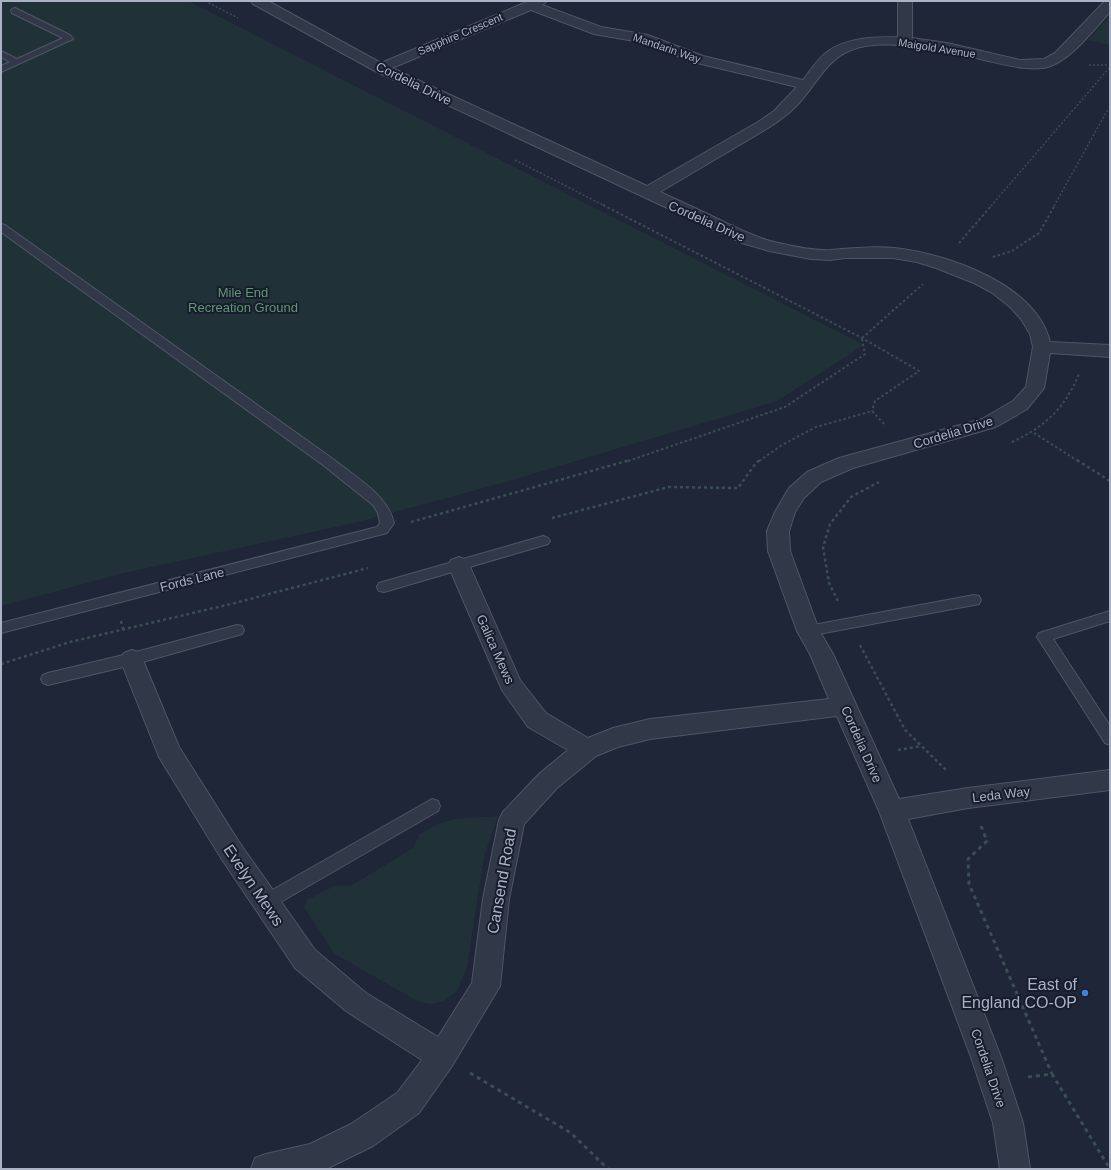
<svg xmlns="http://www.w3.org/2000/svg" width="1111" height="1170" viewBox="0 0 1111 1170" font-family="Helvetica,sans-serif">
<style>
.green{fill:#203238}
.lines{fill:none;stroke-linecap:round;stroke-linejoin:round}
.lane-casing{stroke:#4f5566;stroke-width:2}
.street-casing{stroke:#4f5566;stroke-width:2}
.path-far3{stroke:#3a4e53;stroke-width:1.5;stroke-dasharray:2 2;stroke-linecap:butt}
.path-far2{stroke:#3a4e53;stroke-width:2;stroke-dasharray:2.5 2.5;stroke-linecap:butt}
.path-far1{stroke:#3a4e53;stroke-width:2.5;stroke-dasharray:3 3;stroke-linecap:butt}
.path{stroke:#3a4e53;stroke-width:3;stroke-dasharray:4 4;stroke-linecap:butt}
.lane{fill:#313848;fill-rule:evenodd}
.street{fill:#313848;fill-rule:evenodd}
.shop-dot{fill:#3f7fe0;stroke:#171d2c;stroke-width:1.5}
.labels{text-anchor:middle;stroke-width:4;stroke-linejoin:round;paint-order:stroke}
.far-street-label{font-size:11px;fill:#abb2c5;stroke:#171d2c}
.street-label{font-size:13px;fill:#abb2c5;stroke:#171d2c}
.park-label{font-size:13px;fill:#619674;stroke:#171d2c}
.near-street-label{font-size:16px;fill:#abb2c5;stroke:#171d2c}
.near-poi-label{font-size:16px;fill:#abb2c5;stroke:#171d2c;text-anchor:end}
</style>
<rect width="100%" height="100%" fill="#1e2637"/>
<!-- green -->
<g class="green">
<path d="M1,1H188L864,345L777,401L502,483L358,522L124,573L1,606Z"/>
<path d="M1110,16V45L1088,40Z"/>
<path d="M498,816L484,857L467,967L457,991L444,1001L431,1004L419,1002L335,954L304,907L307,900L334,886H351L413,848L420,834L438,824L454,819Z"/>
</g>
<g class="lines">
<defs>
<g id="lane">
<path d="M15,8L70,35L73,39L1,72V66L10,62L1,57V51L17,59L63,38L12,13L11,11L12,9Z"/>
<path d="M1,224L5,225L333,459C354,476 388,495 394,523L387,533L1,633V623L377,527L380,523L378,513L373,505L323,465L1,232Z"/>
<path d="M543,536L548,538L550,541L548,544L384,592L379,591L377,587L379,583Z"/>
<path d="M974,595L979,596L981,600L979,604L808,636L803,635L801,631L803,627L808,626Z"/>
<path d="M1110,611V621L1053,639L1110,726V745L1105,743L1037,637L1039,633Z"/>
<path d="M237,625L242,626L244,630L242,634L132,665L48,685L43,683L41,679L43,675L48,673L132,653Z"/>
<path d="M432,799L438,801L440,806L438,811L272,907L266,910L260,907L257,902L260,897Z"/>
</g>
<path id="street" d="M251,1H268L381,63L529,1H547L542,5L601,27L648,35L703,56L803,80C810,71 818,58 827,52C847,37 875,37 898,37V1H912V38L947,43L1020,60L1044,59L1055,53L1105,1H1110V12C1094,29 1074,56 1053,65C1036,73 1006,65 988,61C952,52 886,36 851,50C827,59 815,86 799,103C790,113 779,121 768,128L660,192C682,202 704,212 726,223C742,230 757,238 774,242C792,246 812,251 831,250C852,248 874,246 895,248C947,254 1036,284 1050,342L1110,345V357L1050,353L1044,388L1027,409L996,427L853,468L821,482L804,498L795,512L789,531L790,551L819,630L833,654L899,799L968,788L1110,770V790L968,808L908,819L1001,1057L1023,1123L1030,1169H1000L993,1123L971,1057L879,811L837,716L650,739L618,747L596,756L557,788L524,824L509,899L500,986L452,1066L419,1113L373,1146L326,1169H251L255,1158L266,1154L310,1144L351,1124L397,1093L422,1060L346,1011L295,968L221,858L159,757L120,659L124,653L132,650L140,653L179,747L239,842L315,950L366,993L438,1037L472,983L483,899L499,820L503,812L539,774L568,750L528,727L502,690L448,565L451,560L459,557L467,560L520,680L546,713L588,738L613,728L650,719L829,699L810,654L797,631L768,551L767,531L775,512L789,488L807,472L839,458L982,419L1013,401L1026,387L1033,347L1030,334L1021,319L1009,306L991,292L974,283L936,268L917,262L893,258H845L830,260L811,259L769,251L742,243L375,71L253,4ZM531,10L594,34L640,42L693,62L797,87L774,111L758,122L647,186L392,68Z"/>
</defs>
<!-- lane casing -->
<use href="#lane" class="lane-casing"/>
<!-- street casing -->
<use href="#street" class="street-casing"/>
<!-- path-far3 -->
<g class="path-far3">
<path d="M205,1L238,18"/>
<path d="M1089,65H1110"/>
<path d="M515,160L605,206"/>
<path d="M991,206L1110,67"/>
<path d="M1054,206L1107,111L1110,110"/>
</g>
<!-- path-far2 -->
<g class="path-far2">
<path d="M603,205L862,338L919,371L875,401L872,411"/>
<path d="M959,243L992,205"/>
<path d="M993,257L1012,251L1039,233L1055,205"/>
<path d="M862,338L923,284"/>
<path d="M1034,433L1078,461"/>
<path d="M1012,442C1046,426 1064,409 1079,374"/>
<path d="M628,461L785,407L865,354L862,339"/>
<path d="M759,461L782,445L816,427L872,411L886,426"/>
</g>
<!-- path-far1 -->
<g class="path-far1">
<path d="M1077,460L1110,481"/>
<path d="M552,518L669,487L738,488L756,463L760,460"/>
<path d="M411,522L630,460"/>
<path d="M838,601L829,583L823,547L830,524L851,497L879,482"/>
<path d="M121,621L124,632"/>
<path d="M860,645L905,730L947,771"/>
<path d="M1,664L70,642L235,603L368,568"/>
<path d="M898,750L921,746"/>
</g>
<!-- path -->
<g class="path">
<path d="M981,826L987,841L968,859L969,884L1052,1074"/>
<path d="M470,1073L571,1133L608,1169"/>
<path d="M1028,1077L1052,1074L1110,1169"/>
</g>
<!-- lane -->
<use href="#lane" class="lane"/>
<!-- street -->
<use href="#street" class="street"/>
</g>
<!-- markers -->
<circle class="shop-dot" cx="1085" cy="993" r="4"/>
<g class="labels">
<!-- far-street labels -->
<g class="far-street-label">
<text transform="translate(460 34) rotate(-23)" y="4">Sapphire Crescent</text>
<text transform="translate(667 48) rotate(19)" y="4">Mandarin Way</text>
<text transform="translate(937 48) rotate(9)" y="4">Maigold Avenue</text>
</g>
<!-- street labels -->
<g class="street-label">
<text transform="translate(414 83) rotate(26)" y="5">Cordelia Drive</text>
<text transform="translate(707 221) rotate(24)" y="5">Cordelia Drive</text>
<text transform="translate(953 432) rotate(-17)" y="5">Cordelia Drive</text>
<text transform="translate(192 579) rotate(-14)" y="5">Fords Lane</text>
<text transform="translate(496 649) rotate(66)" y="5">Galica Mews</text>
<text transform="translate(862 744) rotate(66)" y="5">Cordelia Drive</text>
<text transform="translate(1001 794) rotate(-7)" y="5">Leda Way</text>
<text transform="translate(989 1068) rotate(71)" y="5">Cordelia Drive</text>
</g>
<!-- park labels -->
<g class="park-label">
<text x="243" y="297">Mile End<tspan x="243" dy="15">Recreation Ground</tspan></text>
</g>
<!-- near-street labels -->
<g class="near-street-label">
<text transform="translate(501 881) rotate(-80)" y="6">Cansend Road</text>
<text transform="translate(254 885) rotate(56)" y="6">Evelyn Mews</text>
</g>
<!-- near-poi labels -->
<g class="near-poi-label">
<text x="1077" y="990">East of<tspan x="1077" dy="18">England CO-OP</tspan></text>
</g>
</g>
<!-- border -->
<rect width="1111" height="1170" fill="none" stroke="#abb2c5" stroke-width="4"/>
</svg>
